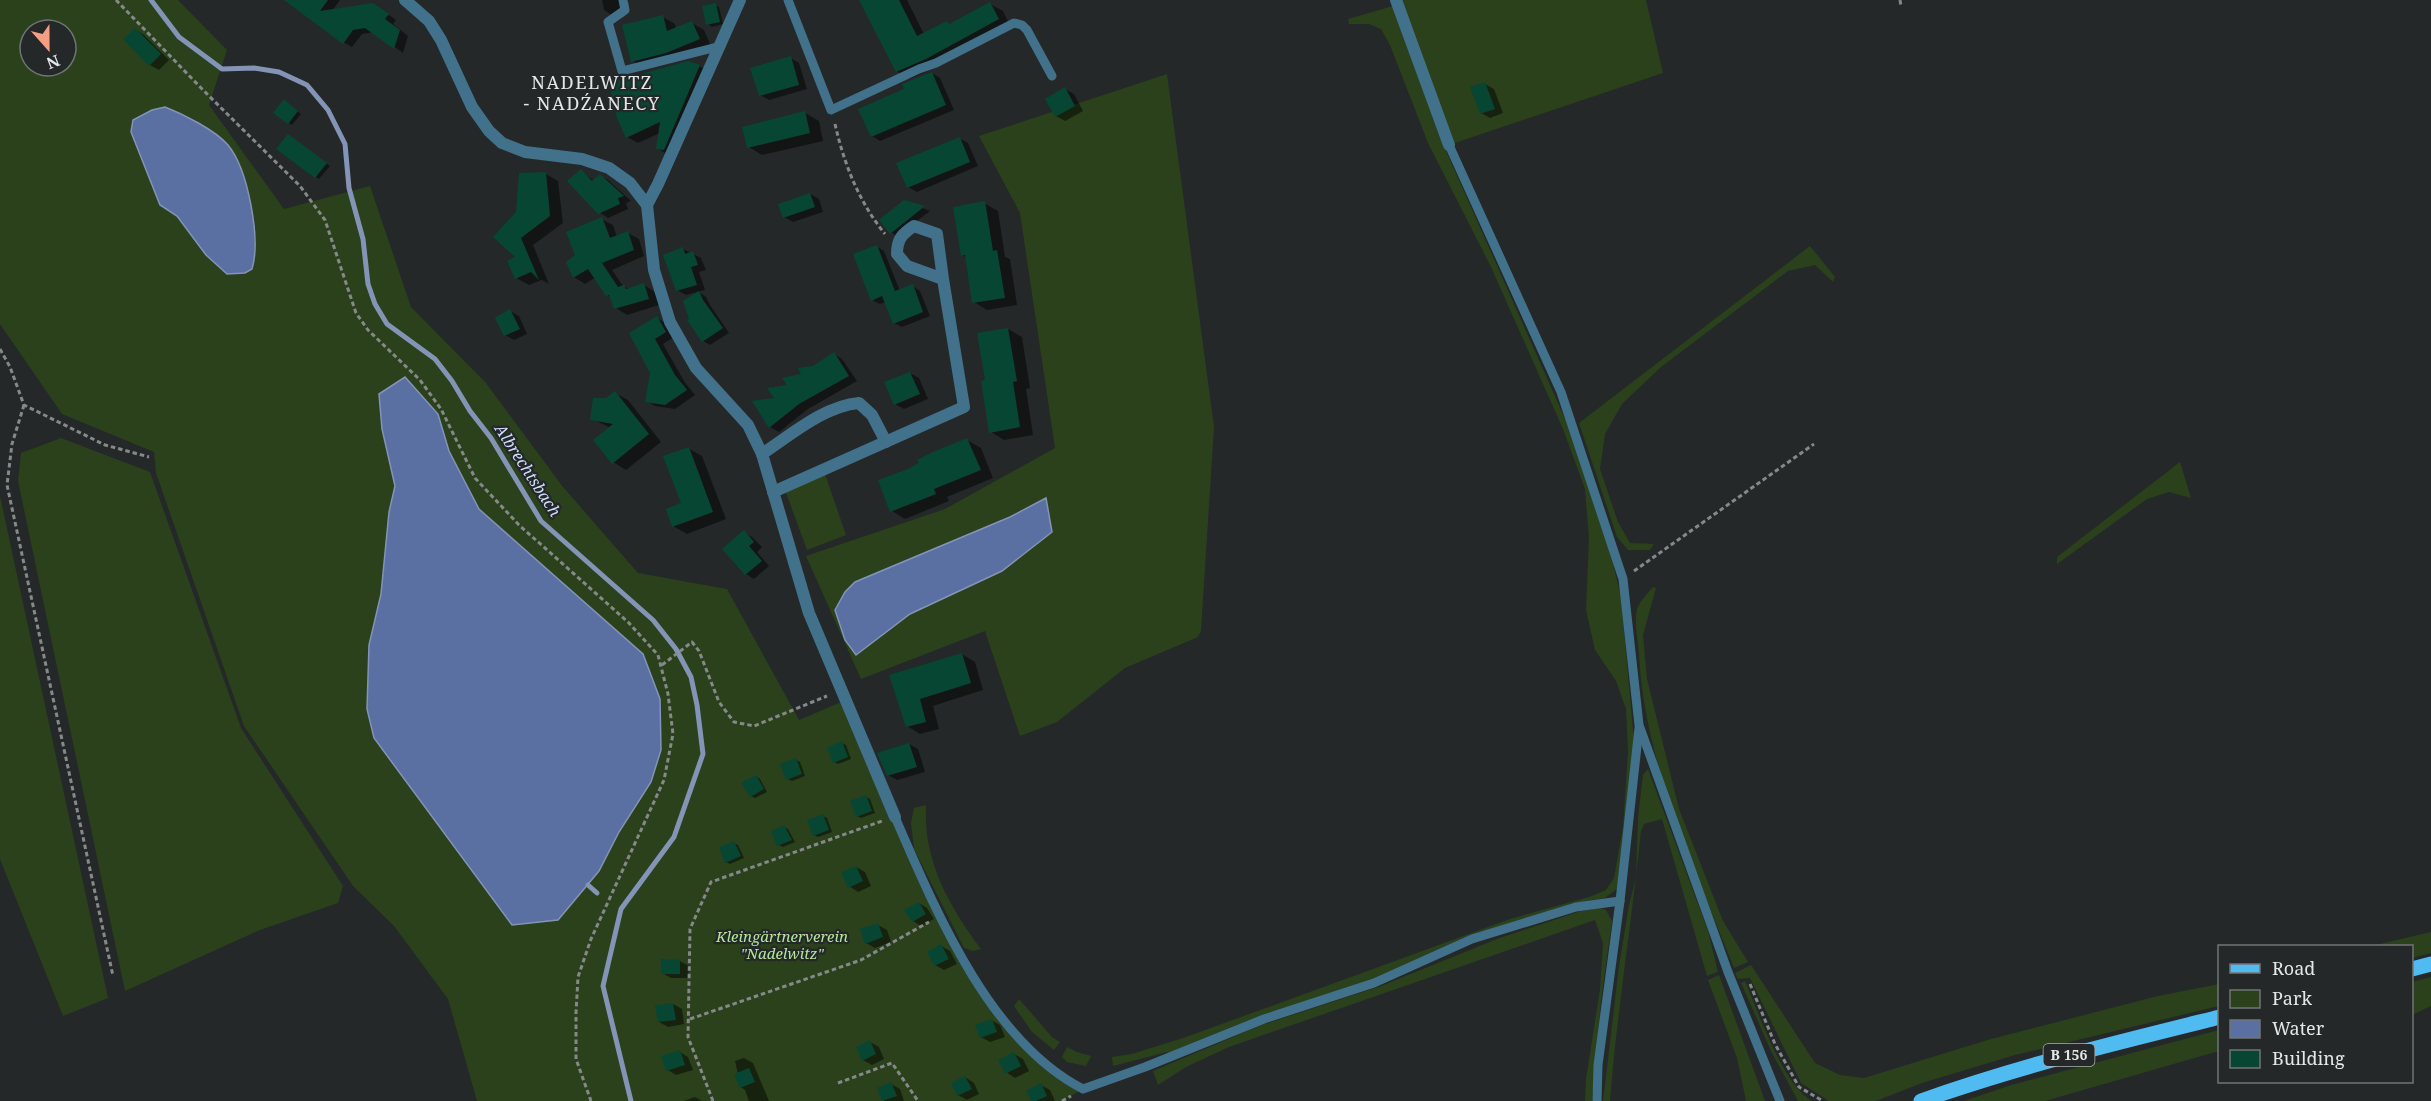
<svg xmlns="http://www.w3.org/2000/svg" width="2431" height="1101" viewBox="0 0 2431 1101" font-family="'Noto Serif',serif">
<style>
.green{fill:#2a411c;fill-rule:evenodd}
.water{fill:#5a70a3;stroke:#8394b7;stroke-width:1.5}
.shadow{fill:#0007}
.lines{fill:none;stroke-linecap:round;stroke-linejoin:round}
.stream{stroke:#8394b7;stroke-width:5}
.building{fill:#084634}
.path{stroke:#858989;stroke-width:3;stroke-dasharray:4.5 3;stroke-linecap:butt}
.service{stroke:#42718b;stroke-width:9}
.minor{stroke:#42718b;stroke-width:12}
.primary{stroke:#50bbf0;stroke-width:15}
.labels{text-anchor:middle;stroke-width:4.5;stroke-linejoin:round;paint-order:stroke}
.shield{fill:#242829;stroke:#aaaeae;stroke-width:1.5}
.shield-label{font-size:14px;font-weight:bold;fill:#e4e7e7}
.park-label{font-size:15px;font-style:italic;fill:#b4e699;stroke:#242829}
.water-label{font-size:16px;font-style:italic;fill:#ceddfc;stroke:#242829}
.quarter-label{font-size:18px;letter-spacing:1.5px;fill:#e4e7e7;stroke:#242829}
</style>
<rect width="100%" height="100%" fill="#242829"/>
<!-- green -->
<g class="green">
<path d="M0,0H178L227,50L209,105L284,209L370,186L411,307L486,383L563,487L638,573L727,589L799,720L846,700L956,948L1028,1050L1083,1089L1062,1101H477L448,999L394,926L353,886L244,726L156,473L154,452L62,414L0,324ZM30,30H66V66H30Z"/>
<path d="M1396,0H1646L1663,73L1449,145Z"/>
<path d="M1393,6L1439,135L1566,421L1607,538L1621,597L1634,740L1618,888L1605,898L1586,901L1169,1055L1167,1052L1113,1066L1112,1057L1132,1054L1186,1037L1510,919L1589,897L1606,890L1614,878L1623,827L1628,752L1626,709L1616,681L1595,650L1586,610L1589,538L1585,489L1563,429L1491,267L1428,143L1390,45L1381,29L1369,24H1349L1348,19Z"/>
<path d="M1167,74L1214,427L1201,631L1198,637L1125,668L1057,722L1020,736L985,631L861,679L806,556L945,509L1055,448L1020,213L979,136Z"/>
<path d="M1810,246L1835,277L1833,282L1815,265L1788,271L1661,367L1622,404L1605,434L1600,469L1618,522L1630,543L1654,544L1650,550H1628L1617,537L1579,423Z"/>
<path d="M61,438L150,472L241,728L343,886L338,903L260,930L125,991L18,481L21,453Z"/>
<path d="M2180,462L2191,498L2169,492L2147,499L2057,564V557Z"/>
<path d="M825,474L846,535L807,550L785,490Z"/>
<path d="M0,496L108,998L63,1016L0,859Z"/>
<path d="M1653,587L1656,588L1643,635L1647,679L1679,809L1723,921L1748,962L1734,968C1694,867 1645,764 1639,655C1638,641 1634,623 1637,609C1639,602 1648,593 1653,587Z"/>
<path d="M1648,769L1708,931L1718,972L1707,976L1662,819L1644,824L1641,831C1632,921 1617,1011 1610,1101H1603L1619,966L1629,905L1636,877L1638,817L1643,775Z"/>
<path d="M926,805C923,861 949,906 981,949L973,951L964,948L914,849L911,823L914,808Z"/>
<path d="M1600,908L1606,910L1612,921L1601,1001L1592,1101H1585L1586,1079L1600,989L1603,943L1595,920L1229,1047L1186,1067L1158,1085L1153,1071L1259,1026L1381,986L1497,939L1581,911Z"/>
<path d="M2431,932V953L2412,958V946H2371Z"/>
<path d="M1751,965L1815,1063L1840,1075L1864,1078L1991,1039L2158,996L2219,984V1006L2015,1055L1922,1083L1876,1101H1829L1801,1083L1750,978L1738,979L1735,973Z"/>
<path d="M1719,975L1765,1101H1746L1737,1058L1708,980Z"/>
<path d="M2431,977V1006L2412,1015V982Z"/>
<path d="M1745,981C1759,1013 1782,1084 1812,1101H1798L1771,1051L1741,983Z"/>
<path d="M1019,999L1052,1037L1060,1042L1054,1050L1032,1032L1014,1006Z"/>
<path d="M2219,1030V1051L2045,1101H1964L2011,1085Z"/>
<path d="M1067,1047L1077,1052L1091,1056L1086,1066L1067,1062L1062,1057Z"/>
</g>
<!-- water -->
<g class="water">
<path d="M165,107C183,114 215,130 228,145C248,169 261,239 252,269L245,273L227,274L206,255L177,216L160,205L131,132L133,120L152,110Z"/>
<path d="M405,377L438,414L449,451L479,509L643,654L660,699L661,750L651,782L619,832L599,871L558,920L512,925L374,738L367,709L369,645L381,594L389,512L395,486L382,429L379,394Z"/>
<path d="M1046,498L1052,532L1002,571L910,614L856,655L845,640L835,610L845,592L855,582L1010,517Z"/>
</g>
<!-- shadow -->
<g class="shadow">
<path d="M297,0H340L332,11L382,10L396,20L393,24L408,36L403,53L374,32L362,34L352,47L343,42Z"/>
<path d="M602,0H629L613,16L604,10Z"/>
<path d="M860,0H907L924,34L947,23L951,25L990,4L1003,11L1010,26L939,66L909,79L897,71Z"/>
<path d="M715,5L719,7L723,24L712,27L708,24Z"/>
<path d="M663,17L675,24L676,29L692,23L704,30L711,46L645,68L633,61Z"/>
<path d="M136,30L144,35L169,60L159,70L150,65Z"/>
<path d="M791,58L799,63L807,89L769,100L760,95Z"/>
<path d="M699,66L710,72L668,155L657,148L660,133L638,143L627,137Z"/>
<path d="M932,73L940,78L954,110L880,141L872,136Z"/>
<path d="M1485,84L1494,89L1503,113L1490,118L1481,113Z"/>
<path d="M1065,89L1074,94L1083,111L1065,121L1056,116Z"/>
<path d="M288,103L301,114L292,125L289,123Z"/>
<path d="M805,113L819,121L823,141L762,155L749,147Z"/>
<path d="M292,138L330,166L319,179L316,177Z"/>
<path d="M959,138L968,143L978,166L917,192L908,187Z"/>
<path d="M581,171L594,181L599,175L608,180L631,201L626,203L628,209L608,218L599,212Z"/>
<path d="M546,174L558,181L563,223L533,245L549,284L542,280L529,285L516,278L517,213Z"/>
<path d="M810,194L819,199L823,212L793,222L784,217Z"/>
<path d="M905,201L930,211L897,236L891,232Z"/>
<path d="M984,203L998,211L1005,257L1010,259L1017,305L987,310L974,302L967,258L962,255Z"/>
<path d="M601,219L613,225L617,237L628,233L639,239L644,256L612,270L623,286L629,289L644,285L655,292L659,305L627,315L616,308L612,298L607,295L596,277L585,284L574,277L577,255Z"/>
<path d="M876,246L884,251L900,291L913,286L920,291L930,316L902,327L894,323L886,302L880,304L872,300Z"/>
<path d="M683,249L701,258L706,270L699,272L705,290L686,295L677,290Z"/>
<path d="M699,292L706,297L710,305L729,333L710,345L703,341Z"/>
<path d="M510,311L519,316L527,334L514,340L505,335Z"/>
<path d="M657,318L665,323L674,337L663,344L684,381L695,395L675,409L655,406L647,401Z"/>
<path d="M1008,329L1022,337L1030,388L1026,389L1033,435L1004,440L991,432L986,381Z"/>
<path d="M834,354L842,359L857,381L808,409L779,432L770,427L776,399L789,386Z"/>
<path d="M910,373L919,378L928,399L904,409L895,404Z"/>
<path d="M615,393L628,400L661,442L626,470L613,462L611,428L592,419Z"/>
<path d="M967,440L981,448L993,478L947,497L949,501L905,519L892,511L909,470Z"/>
<path d="M688,448L702,456L726,519L687,534L673,526L683,504Z"/>
<path d="M744,532L752,537L762,547L757,552L769,566L754,579L746,574Z"/>
<path d="M962,654L975,662L983,690L933,706L939,729L920,734L907,726L891,676Z"/>
<path d="M842,743L846,745L851,759L838,764L834,762Z"/>
<path d="M909,744L918,749L925,772L897,780L888,775Z"/>
<path d="M796,760L800,762L805,776L792,781L788,779Z"/>
<path d="M756,776L760,779L767,792L755,798L751,796Z"/>
<path d="M866,797L870,799L875,813L861,818L857,816Z"/>
<path d="M823,816L827,818L832,832L818,837L814,835Z"/>
<path d="M784,827L788,829L795,842L783,847L779,845Z"/>
<path d="M734,843L738,845L744,858L730,864L726,862Z"/>
<path d="M856,867L865,872L871,886L858,892L849,886Z"/>
<path d="M919,903L927,908L934,919L921,926L913,921Z"/>
<path d="M878,925L887,930L891,942L875,948L866,943Z"/>
<path d="M941,946L950,951L957,964L944,970L935,965L929,952Z"/>
<path d="M663,961H680L689,966L688,978H671L662,973Z"/>
<path d="M673,1004L682,1009L684,1024L668,1027L659,1022Z"/>
<path d="M991,1020L1000,1025L1005,1037L990,1042L981,1037Z"/>
<path d="M870,1042L879,1047L884,1059L872,1065L863,1060Z"/>
<path d="M680,1052L688,1057L693,1070L676,1075L668,1070Z"/>
<path d="M1014,1054L1023,1059L1029,1071L1015,1078L1006,1072Z"/>
<path d="M744,1058L753,1063L769,1101H749L745,1090L741,1087L735,1061Z"/>
<path d="M965,1077L974,1083L979,1094L967,1100L958,1095Z"/>
<path d="M891,1084L900,1089L904,1101H884L879,1089Z"/>
<path d="M1041,1085L1050,1090L1055,1101H1032Z"/>
<path d="M695,1097L702,1101H684Z"/>
</g>
<g class="lines">
<!-- stream -->
<g class="stream">
<path d="M151,0L179,37L222,69L254,68L279,72L307,85L328,110L345,144L349,188L363,239L368,284L375,304L387,324L435,359L452,381L470,411L491,438L541,521L653,620L676,649L691,677L697,705L703,754L674,837L621,909L603,986L631,1101"/>
<path d="M588,885L597,893"/>
</g>
</g>
<!-- building -->
<g class="building">
<path d="M284,0H328L320,11L373,3L389,14L385,19L400,30L394,49L365,28L353,30L343,44Z"/>
<path d="M859,0H899L917,36L947,21L949,24L990,2L999,19L926,59L896,72Z"/>
<path d="M716,3L720,22L706,25L702,6Z"/>
<path d="M663,15L667,31L692,21L700,39L666,53L631,62L622,25Z"/>
<path d="M135,28L161,54L149,66L123,39Z"/>
<path d="M791,56L799,85L759,96L750,68Z"/>
<path d="M688,61L700,65L664,150L656,149L660,122L626,138L617,118L609,83Z"/>
<path d="M932,72L946,105L871,137L858,109L904,89L902,84Z"/>
<path d="M1485,82L1495,109L1480,114L1470,87Z"/>
<path d="M1065,87L1075,106L1055,117L1045,99Z"/>
<path d="M284,99L298,111L288,124L273,113Z"/>
<path d="M805,111L810,133L747,148L742,127Z"/>
<path d="M288,134L327,163L315,178L276,149Z"/>
<path d="M960,137L970,162L907,188L896,163Z"/>
<path d="M581,169L592,181L600,174L624,196L618,198L620,204L598,214L567,181Z"/>
<path d="M546,172L550,216L521,238L539,280L531,272L515,279L507,261L515,257L493,237L516,212L519,173Z"/>
<path d="M810,193L815,207L783,218L778,204Z"/>
<path d="M904,200L925,206L890,234L879,220Z"/>
<path d="M985,201L993,251L997,250L1005,298L972,303L965,255L961,256L953,207Z"/>
<path d="M602,217L610,238L628,231L634,250L602,263L618,287L624,285L626,289L644,283L649,299L614,309L609,295L606,296L588,269L573,278L566,262L575,255L566,232Z"/>
<path d="M877,245L895,291L913,284L923,312L893,324L882,296L871,301L853,254Z"/>
<path d="M683,247L685,254L693,251L698,265L691,267L697,285L676,291L663,255Z"/>
<path d="M699,291L703,300L723,328L702,342L687,320L689,319L683,301Z"/>
<path d="M510,309L520,329L504,336L495,318Z"/>
<path d="M657,316L666,332L655,339L675,375L687,390L665,405L645,402L650,373L629,333Z"/>
<path d="M1008,328L1017,381L1013,382L1020,427L989,433L981,381L985,380L977,333Z"/>
<path d="M834,352L849,376L799,404L769,428L752,401L774,398L767,388L787,385L782,378L801,374L798,368L813,366Z"/>
<path d="M910,372L920,394L894,405L884,382Z"/>
<path d="M615,391L649,434L612,464L593,440L613,424L590,420L593,398H606Z"/>
<path d="M967,438L981,470L934,489L936,494L890,512L878,480L908,469L919,463L917,460L933,452Z"/>
<path d="M689,447L713,512L672,527L666,509L681,503L663,456Z"/>
<path d="M744,530L754,542L749,546L762,561L745,575L722,549Z"/>
<path d="M962,653L971,683L920,699L926,722L906,727L889,675Z"/>
<path d="M842,741L848,757L833,763L827,748Z"/>
<path d="M909,743L917,767L887,776L877,753Z"/>
<path d="M796,758L802,774L786,780L780,764Z"/>
<path d="M756,775L764,789L750,797L741,783Z"/>
<path d="M866,795L872,811L856,817L850,801Z"/>
<path d="M823,814L829,830L813,836L807,820Z"/>
<path d="M784,825L792,840L777,846L771,831Z"/>
<path d="M734,841L741,856L725,863L719,847Z"/>
<path d="M856,866L863,881L848,888L841,872Z"/>
<path d="M919,902L926,914L912,922L904,910Z"/>
<path d="M878,923L883,937L865,944L860,929Z"/>
<path d="M941,944L949,959L934,966L927,952Z"/>
<path d="M661,959L680,960V974H661Z"/>
<path d="M673,1003L676,1020L658,1022L655,1005Z"/>
<path d="M992,1019L997,1032L980,1038L975,1025Z"/>
<path d="M870,1040L876,1054L862,1061L856,1047Z"/>
<path d="M680,1050L685,1065L666,1071L661,1056Z"/>
<path d="M1014,1052L1021,1066L1005,1074L998,1060Z"/>
<path d="M749,1068L755,1082L740,1088L734,1074Z"/>
<path d="M965,1076L972,1089L957,1096L951,1083Z"/>
<path d="M891,1082L897,1096L882,1101L877,1088Z"/>
<path d="M1041,1083L1047,1096L1036,1101H1031L1026,1091Z"/>
</g>
<g class="lines">
<!-- path -->
<g class="path">
<path d="M116,0L203,90L300,186L325,220L356,313L368,330L420,380L441,409L475,478L519,525L628,622L658,655L668,694L673,734L664,780L591,939L578,977L576,1013V1059L591,1101"/>
<path d="M1900,0L1901,6"/>
<path d="M835,124C844,164 859,202 885,234"/>
<path d="M0,349L10,367L24,405L105,445L149,457"/>
<path d="M24,405L12,444L7,485L113,976"/>
<path d="M1634,571L1814,444"/>
<path d="M662,665L692,642L699,651L719,702L734,722L754,726L827,696"/>
<path d="M1750,984L1775,1044L1799,1087L1823,1101"/>
<path d="M690,1019L861,960L929,922"/>
<path d="M838,1083L892,1063L918,1101"/>
<path d="M713,1101L688,1037L690,929L711,882L882,821"/>
<path d="M1062,1101L1071,1096"/>
</g>
<!-- service -->
<g class="service">
<path d="M623,0L625,10L608,22L622,71L721,46"/>
<path d="M788,0L831,110L919,69L936,63L1014,23L1022,25L1027,30L1052,76"/>
<path d="M1449,145L1561,392L1623,579L1639,725L1728,972L1780,1101"/>
<path d="M895,817C935,909 989,1041 1083,1089L1145,1067L1264,1019L1374,983L1472,939L1576,907L1620,901"/>
<path d="M1597,1101L1598,1065L1620,901L1639,728"/>
</g>
<!-- minor -->
<g class="minor">
<path d="M405,0L429,21L441,40L472,107L489,131L502,143L525,152L582,159L609,168L630,183L647,205L654,270L670,322L696,368L748,425L762,454L809,613L895,817"/>
<path d="M1396,0L1449,145"/>
<path d="M647,205L658,184L740,0"/>
<path d="M762,454C791,435 824,406 859,403L872,415L886,442"/>
<path d="M773,492L964,407L943,279L907,266L897,254C897,239 902,234 914,226L937,234L943,279"/>
</g>
<!-- primary -->
<g class="primary">
<path d="M2412,969L2431,964"/>
<path d="M1921,1101C2019,1066 2119,1042 2220,1017"/>
</g>
</g>
<g class="labels">
<!-- shield labels -->
<rect class="shield" x="2043.5" y="1044" width="51" height="22" rx="4.5"/>
<g class="shield-label">
<text x="2069" y="1060">B 156</text>
</g>
<!-- park labels -->
<g class="park-label">
<text x="782" y="942">Kleingärtnerverein<tspan x="782" dy="17">"Nadelwitz"</tspan></text>
</g>
<!-- water labels -->
<g class="water-label">
<text transform="translate(528 470) rotate(57)" y="6">Albrechtsbach</text>
</g>
<!-- quarter labels -->
<g class="quarter-label">
<text x="592" y="89">NADELWITZ<tspan x="592" dy="21">- NADŹANECY</tspan></text>
</g>
</g>
<!-- legend -->
<rect x="2218" y="945" width="195" height="138" fill="#242829" stroke="#717475" stroke-width="1.5"/>
<rect x="2230" y="964" width="30" height="9" fill="#50bbf0" stroke="#717475" stroke-width="1.5"/>
<text x="2272" y="975" font-size="18" fill="#e4e7e7">Road</text>
<rect x="2230" y="990" width="30" height="18" fill="#2a411c" stroke="#717475" stroke-width="1.5"/>
<text x="2272" y="1005" font-size="18" fill="#e4e7e7">Park</text>
<rect x="2230" y="1020" width="30" height="18" fill="#5a70a3" stroke="#717475" stroke-width="1.5"/>
<text x="2272" y="1035" font-size="18" fill="#e4e7e7">Water</text>
<rect x="2230" y="1050" width="30" height="18" fill="#084634" stroke="#717475" stroke-width="1.5"/>
<text x="2272" y="1065" font-size="18" fill="#e4e7e7">Building</text>
<!-- north arrow -->
<g transform="translate(48 48) rotate(159)"><circle r="28" fill="#242829" stroke="#717475" stroke-width="1.5"/>
<path d="M0-4.5L10 22L0 15L-10 22Z" fill="#f49e86"/>
<text y="-9" font-size="16" font-weight="bold" text-anchor="middle" fill="#e4e7e7">N</text>
</g>
</svg>
